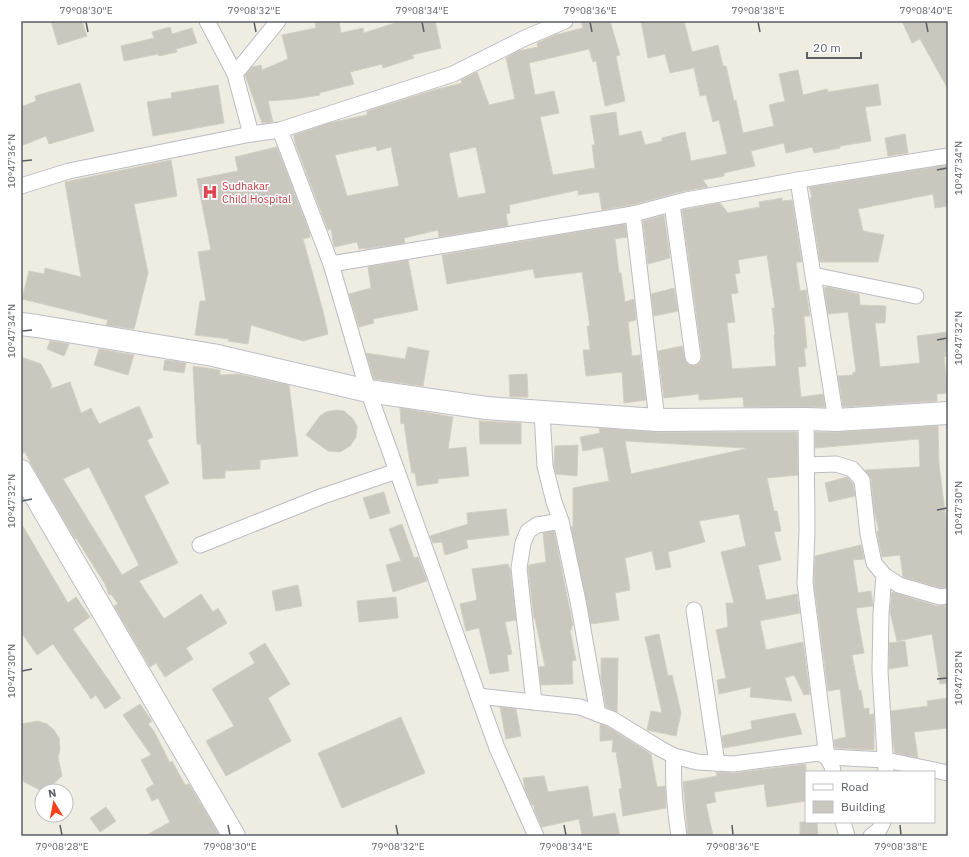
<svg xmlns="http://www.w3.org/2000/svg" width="969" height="857" viewBox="0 0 969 857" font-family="'IBM Plex Sans',sans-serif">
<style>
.building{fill:#cac7bf;stroke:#d4cfc0;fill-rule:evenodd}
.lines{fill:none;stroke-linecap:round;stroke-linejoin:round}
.street-casing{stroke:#babcc3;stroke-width:17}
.secondary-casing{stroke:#bbbec5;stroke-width:24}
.street{stroke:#fff;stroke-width:15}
.secondary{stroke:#fff;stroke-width:22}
.ticks{fill:none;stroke:#5a5e65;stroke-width:1.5}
.labels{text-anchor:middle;stroke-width:3;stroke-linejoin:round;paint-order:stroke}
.health-label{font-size:11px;fill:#be3a42;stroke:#fff;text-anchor:start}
.neatline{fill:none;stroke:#5a5e65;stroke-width:1.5}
.ticks-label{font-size:10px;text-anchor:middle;fill:#5a5e65}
</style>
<rect width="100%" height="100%" fill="#efede2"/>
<!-- building -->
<g class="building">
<path d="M51,21H82L87,36L58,45Z"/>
<path d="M315,21H339L341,33L363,28L364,33L401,21H435L441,48L412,55L414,58L383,68L382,64L350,72L354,84L319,93L320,95L295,99L268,101L273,122L262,123L245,75L252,67L261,65L262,70L288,59L282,35L316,28Z"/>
<path d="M581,21H610L620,55L616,56L625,101L605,106L596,61L593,62L589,49L529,63L535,95L554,91L559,113L540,117L553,175L595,168L592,145H595L590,116L616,112L619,136L641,131L645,145L662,141V138L685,132L691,161L727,154L719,120L713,122L706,95L700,96L694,68L670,73L665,54L648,58L641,21H684L692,52L718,45L723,66H726L734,101L736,100L743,133L774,126L769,105L785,101L779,74L798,70L803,95L827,89L828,92L878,84L881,105L865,107L871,141L840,146V148L814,153L812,147L786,153L784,143L751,151L755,166L724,173V176L703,180L708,187L684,191L631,205L602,210L599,192L578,195V190L509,205L510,213L506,214L508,226L439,237L438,230L404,238L405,243L364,249V248L359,249L357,242L334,247L331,229L328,230L295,143L294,135L329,123L367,115V111L434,90L462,83L461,80L477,72L489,105L515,99L506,58L518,51L538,47L537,43L555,35L583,28ZM376,146L377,151L391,147L399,186L347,196L335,155ZM476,147L486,193L458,198L449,153Z"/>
<path d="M902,21H948V89L920,39L912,43Z"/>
<path d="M170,27L172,34L192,28L197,43L176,49L177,52L159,56L158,54L124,61L121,46L154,38L152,32Z"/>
<path d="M80,83L94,131L49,144L46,136L21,146V107L36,101L35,96Z"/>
<path d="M218,85L224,123L153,136L147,102L172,98L171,93Z"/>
<path d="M905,134L908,153L888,156L885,138Z"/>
<path d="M277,147L309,231L310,237L303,239L323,311L328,334L303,341L251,325L248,344L228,341L229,339L195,335L200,301H206L198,252L211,250L197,179L238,171L235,157Z"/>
<path d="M171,160L177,196L134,204L148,273L134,329L106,325L108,320L22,299L29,271L44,274L45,268L81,277L65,182Z"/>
<path d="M948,165V206L935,208L933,194L858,209L863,231L884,235L878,262H820L810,198L812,197L809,187Z"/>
<path d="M782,198V201L792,200L802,262H796L800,291L806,290L810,316H804L807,348H804L806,366L798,367L801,397L823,394L825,407H744L743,397L699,400V394L664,398L658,351L682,346L686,362L689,365L694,366L699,364L701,361L702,356L682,210L720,203L728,213L760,207L759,202ZM767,255L775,308H772L775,334L774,335L776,366L732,369L727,323L735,322L731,294L738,293L735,274L740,273L738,260Z"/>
<path d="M664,215L670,258L648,264L643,221Z"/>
<path d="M625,224L627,237L615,239L619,273H621L625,302L634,299L636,320L628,322L632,356L640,355L646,400L624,403L622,372L586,376L583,350H590L587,326H590L582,272L535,278L533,269L447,284L442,255Z"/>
<path d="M408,260L418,310L373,319L374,323L359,327L349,294L371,288L368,267Z"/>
<path d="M828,287L859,294L860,305L886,306L885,323H875L880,367L920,363L917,336L948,332V352H946V356L944,357L948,393L937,394V401L843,407L838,376L853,375V372H856L848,312L828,314L824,288Z"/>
<path d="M674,288L678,311L654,316L651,294Z"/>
<path d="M50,341L69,344L64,356L47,349Z"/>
<path d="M408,347L429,351L423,386L374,379L366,353L405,359Z"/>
<path d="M99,349L134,355L128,375L94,365Z"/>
<path d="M21,357L41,364L52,385L50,389L70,382L81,413L91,408L99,424L139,406L153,437L147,440L169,483L144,496L178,563L139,581L164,619L201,594L213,612L218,608L227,623L186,648L193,659L165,677L156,663L150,667L114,606L118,604L111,594L109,595L105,584L76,538L75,539L31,464L25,452L21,454ZM89,467L139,565L122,575L63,479Z"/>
<path d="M165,360L186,363L184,373L163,370Z"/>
<path d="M193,366L220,370V375L238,374L289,385L298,456L260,460V469L225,471V478L203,479L201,444H197Z"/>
<path d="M527,374L528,397H510L509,375Z"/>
<path d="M400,408L453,417L448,449L466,447L469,476L438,479V483L417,486L415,473H412L408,451L404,423L401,424Z"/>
<path d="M336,410L344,411L353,419L357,426L356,437L350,446L340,452L328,451L306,435L320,416L326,412Z"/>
<path d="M479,421L521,423V444H480Z"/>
<path d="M938,426L939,464L948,536V587L941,588L903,577L900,555L882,557L877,533V531H879L874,510L871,479L865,470L920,467L919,439L815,448V432H837Z"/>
<path d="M599,428L657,432H797L798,475L767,478L774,511H777L781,531L774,532L781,560L758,565L766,600L797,594L800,613L760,621L766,650L803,642L810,694L804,695L794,675L785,678L792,701L750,697L751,687L719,694L717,680L726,678L716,630L728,627L726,603H734L721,552L746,546L739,514L699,521L705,542L668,552L671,567L656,570L652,551L625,558L630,590L615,593L619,620L591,624L571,527H573V488L609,481L603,447L583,451L580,437L600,433ZM625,441L745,448V449L631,474Z"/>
<path d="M578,445L577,476L556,474L554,465L555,446Z"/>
<path d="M847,477L853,484L855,496L829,502L825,483Z"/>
<path d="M384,492L390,513L370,519L363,498Z"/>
<path d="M506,509L509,535L466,540L468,548L445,555L442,542L433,543L430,536L468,524L467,513Z"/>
<path d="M21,523L68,603L76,597L90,617L73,629L121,698L105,709L96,695L91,699L53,644L37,655L21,632Z"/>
<path d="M402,524L414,558L418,557L427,581L393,592L386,565L401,561L389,529Z"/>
<path d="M554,531L573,626H571L572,630H570L576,660L572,661L573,684L541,685L539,667L545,666L535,619H534L528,568L529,565L546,562L543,533Z"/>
<path d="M861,545L864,559L853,560L858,593L871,591L873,606L856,608L864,653L852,655L859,691L861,690L864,709L869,708V715L874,714V750L835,748L834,740L846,737L840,689L828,691L814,583L815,556Z"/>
<path d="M508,564L510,569L516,620L505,622L512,654L507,655L509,671L490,674L479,628L466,631L460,604L477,600L472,569Z"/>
<path d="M298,585L302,606L276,611L272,591Z"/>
<path d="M892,592L937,606L948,605V683L940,684L932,634L897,641L890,612Z"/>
<path d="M396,597L398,618L359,622L357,601Z"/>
<path d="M659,634L668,676L672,675L681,713L676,736L647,730L651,711L662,713L645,637Z"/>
<path d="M905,641L908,666L889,669V643Z"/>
<path d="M265,643L290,684L268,698L291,741L226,776L206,741L234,726L212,689L255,663L249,653Z"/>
<path d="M601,658H618L617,712L606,707L601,678Z"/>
<path d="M948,698V728L914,732L918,758L895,753L893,742L891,711L928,706L927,701Z"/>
<path d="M140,704L152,721L148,724L154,731L170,763L172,761L185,785L189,784L220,836H145L170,822L158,798L152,801L146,789L154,784L141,760L151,755L123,715Z"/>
<path d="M500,707L516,709L521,736L506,739Z"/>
<path d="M795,713L802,734L724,748L722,736L752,729L751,721Z"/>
<path d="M401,717L425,773L342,808L318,753Z"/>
<path d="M38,721L47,724L54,730L59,738L60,749L58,757L62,776L45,791H42L24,782L21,771V724Z"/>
<path d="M600,724L608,727L651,754L657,787L665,786L666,808L623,816L619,789L622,788L616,752H612L613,740L600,741Z"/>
<path d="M806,764V801L767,807L764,784L714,792L716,802L706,804L713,836H688L683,782L717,776L716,772L734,773Z"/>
<path d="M544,776L548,792L588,786L593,817L615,813L620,836H582L579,819L542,827L535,812L534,805H532L525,789L523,778Z"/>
<path d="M106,807L116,821L100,832L90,818Z"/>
<path d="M800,822H817L818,836H800Z"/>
</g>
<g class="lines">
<defs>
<g id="street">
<path d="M207,21L235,74L251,134"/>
<path d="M235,74L278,21"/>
<path d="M280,130L331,264L368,391L397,471L497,748L536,836"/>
<path d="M798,180L836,420"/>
<path d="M21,186L69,171L251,134L280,130L453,74L525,38L565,21"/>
<path d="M672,204L693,357"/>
<path d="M633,214L657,420"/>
<path d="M331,264L633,214L686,200L798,180L948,156"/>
<path d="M813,275L916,296"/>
<path d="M542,412L545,466L554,502L561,521L578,601L598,714"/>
<path d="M806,419L807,531L805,583L827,757L832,766L833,772"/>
<path d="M807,465L836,464L852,469L862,480L868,534L874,563L884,575L899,585L940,597L948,596"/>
<path d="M200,545L323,496L397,471"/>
<path d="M884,575L881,613L880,671L886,772"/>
<path d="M694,610L717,763"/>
<path d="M478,696L580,707L612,719L659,748L674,756L697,762L733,764L819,753L827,757L886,760L948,773"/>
<path d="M534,702L523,606L519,568L523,543L528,531L537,525L561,521"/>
<path d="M674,756C672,784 675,809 679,836"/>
<path d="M843,822L847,836"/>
<path d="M871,836L879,830L883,822"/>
</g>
<g id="secondary">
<path d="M21,324L37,326L213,355L368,391L486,408L657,420L806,419L836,420L948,413"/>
<path d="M21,471L234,836"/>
</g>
</defs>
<!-- street casing -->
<use href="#street" class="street-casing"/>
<!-- secondary casing -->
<use href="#secondary" class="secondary-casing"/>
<!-- street -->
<use href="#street" class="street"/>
<!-- secondary -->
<use href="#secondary" class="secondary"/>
</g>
<!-- ticks -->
<path class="ticks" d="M86,22L88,32M254,22L256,32M422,22L424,32M590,22L592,32M758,22L760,32M926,22L928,32M22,161L32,160M937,170L947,168M22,331L32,330M937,340L947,338M22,501L32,499M937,510L947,508M22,671L32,669M937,679L947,678M60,825L62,835M228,825L230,835M396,825L398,835M564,825L566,835M732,825L733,835M900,825L901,835"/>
<!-- icons -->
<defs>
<symbol id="hospital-bare" viewBox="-9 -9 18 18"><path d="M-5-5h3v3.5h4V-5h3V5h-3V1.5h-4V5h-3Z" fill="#e0444e" stroke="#fff" stroke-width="2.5" paint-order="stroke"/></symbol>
</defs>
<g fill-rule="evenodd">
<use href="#hospital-bare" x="199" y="181" width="22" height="22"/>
</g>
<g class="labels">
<!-- health labels -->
<g class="health-label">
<text x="222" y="190">Sudhakar<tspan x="222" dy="13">Child Hospital</tspan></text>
</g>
</g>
<!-- border -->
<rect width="969" height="857" fill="none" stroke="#ffffff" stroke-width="44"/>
<!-- legend -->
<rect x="805" y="771" width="130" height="52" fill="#ffffff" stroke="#bdbfc1"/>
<rect x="813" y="784" width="20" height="6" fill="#ffffff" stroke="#bdbfc1"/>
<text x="841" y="791" font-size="12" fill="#5a5e65">Road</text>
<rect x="813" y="801" width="20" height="12" fill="#cac7bf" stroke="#bdbfc1"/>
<text x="841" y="811" font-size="12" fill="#5a5e65">Building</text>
<!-- north arrow -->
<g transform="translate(54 803) rotate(350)"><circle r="19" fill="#ffffff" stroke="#bdbfc1"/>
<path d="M0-3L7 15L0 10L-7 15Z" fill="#fb3e1c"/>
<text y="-6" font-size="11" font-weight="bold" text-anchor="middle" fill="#5a5e65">N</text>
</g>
<!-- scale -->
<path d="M807 52v6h54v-6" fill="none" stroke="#5a5e65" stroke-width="2"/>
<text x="813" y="52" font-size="12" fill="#5a5e65" stroke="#ffffff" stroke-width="3" paint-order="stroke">20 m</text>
<rect x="22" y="22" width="925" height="813" class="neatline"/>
<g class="ticks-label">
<text x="86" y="14">79°08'30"E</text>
<text x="254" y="14">79°08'32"E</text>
<text x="422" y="14">79°08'34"E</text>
<text x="590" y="14">79°08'36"E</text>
<text x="758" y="14">79°08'38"E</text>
<text x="926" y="14">79°08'40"E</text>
<text transform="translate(11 161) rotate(-90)" y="4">10°47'36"N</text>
<text transform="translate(958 168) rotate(-90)" y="4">10°47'34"N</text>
<text transform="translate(11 331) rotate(-90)" y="4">10°47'34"N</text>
<text transform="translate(958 338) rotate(-90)" y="4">10°47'32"N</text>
<text transform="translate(11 501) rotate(-90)" y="4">10°47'32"N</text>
<text transform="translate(958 508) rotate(-90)" y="4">10°47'30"N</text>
<text transform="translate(11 671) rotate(-90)" y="4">10°47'30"N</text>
<text transform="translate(958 678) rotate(-90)" y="4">10°47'28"N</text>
<text x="62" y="850">79°08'28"E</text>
<text x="230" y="850">79°08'30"E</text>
<text x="398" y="850">79°08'32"E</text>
<text x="566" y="850">79°08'34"E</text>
<text x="733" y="850">79°08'36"E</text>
<text x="901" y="850">79°08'38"E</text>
</g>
</svg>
